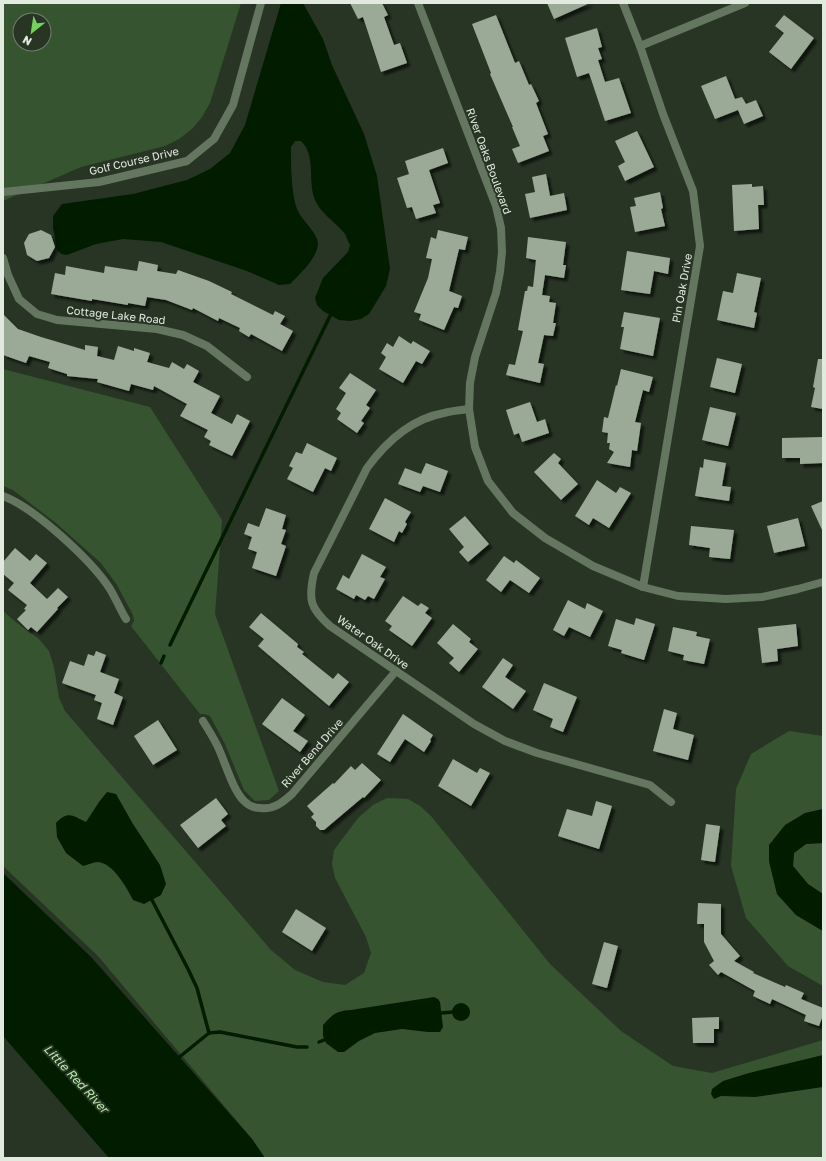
<svg xmlns="http://www.w3.org/2000/svg" width="826" height="1161" viewBox="0 0 826 1161" font-family="'Golos Text',sans-serif">
<style>
.green{fill:#375430;fill-rule:evenodd}
.water{fill:#021c00}
.lines{fill:none;stroke-linecap:round;stroke-linejoin:round}
.stream{stroke:#021c00;stroke-width:3.5}
.building{fill:#9aaa96;filter:url(#shadow)}
.street{stroke:#647560;stroke-width:8}
.labels{text-anchor:middle;stroke-width:4;stroke-linejoin:round;paint-order:stroke}
.street-label{font-size:11px;fill:#e2eae0;stroke:#283525}
.water-label{font-size:12px;font-style:italic;fill:#b4efa7;stroke:#283525}
</style>
<defs>
<filter id="shadow"><feDropShadow dx="3.5" dy="3.5" stdDeviation="1" flood-color="#0009"/></filter>
</defs>
<rect width="100%" height="100%" fill="#283525"/>
<!-- green -->
<g class="green">
<path d="M3,3H241L210,103L202,117L193,128L179,139L165,146L81,167L3,201ZM20,20H44V44H20Z"/>
<path d="M3,369L150,407L222,520L215,614L279,791L269,800L255,801L244,790L225,744L210,716L205,714H200L131,626L134,621L133,615L117,585L101,563L56,523L13,490L3,486Z"/>
<path d="M3,611L17,623L39,639L49,651L54,667L59,698L65,711L271,950L295,970L323,982L345,985L364,973L371,953L366,937L335,878L332,864L334,850L358,818L373,805L387,798L408,799L420,806L431,816L550,964L621,1031L673,1066L712,1073L823,1040V1158H265L252,1139L98,956L3,866Z"/>
<path d="M789,731L823,736V809L805,813L769,845V861L777,894L796,915L823,931V986L788,966L746,918L731,866L736,789L751,754Z"/>
<path d="M823,843V894L808,884L793,866L794,853L806,844Z"/>
</g>
<!-- water -->
<g class="water">
<path d="M281,3H303L323,39L332,65L364,134L377,176L390,269L386,286L377,301L369,314L361,319L350,321L339,320L323,311L317,305L315,298L323,278L348,252L350,245C348,242 347,238 345,234C335,221 319,213 314,197C308,179 316,155 301,141H295L291,147C291,164 291,196 298,211C303,221 313,229 317,239C323,253 299,275 290,284L279,285L247,271L161,242L123,239L96,244L67,255L61,254L57,249L53,228V216L62,204L133,194L187,180L210,169L230,153L245,125Z"/>
<path d="M107,792L116,794L133,824L160,865L166,884L161,895L144,904L133,900C127,888 113,863 98,862C94,862 87,865 83,866L66,853L57,837L56,823C68,810 73,816 86,822L99,802Z"/>
<path d="M823,809V843L806,844L794,853L793,866L808,884L823,894V931L796,915L777,894L769,861V845L785,825L805,813Z"/>
<path d="M3,873L92,958L252,1139L265,1158H109L3,1036Z"/>
<path d="M434,997L438,999L440,1002L443,1027L440,1032H428L402,1029L375,1033L359,1041L344,1052H338L326,1043L323,1036V1025C333,1014 336,1011 351,1010Z"/>
<circle cx="461" cy="1012" r="9"/>
<path d="M823,1055V1087L755,1097L721,1096L714,1099L711,1094L712,1089L723,1081L749,1073Z"/>
</g>
<g class="lines">
<!-- stream -->
<g class="stream">
<path d="M170,645L330,316"/>
<path d="M161,663L164,656"/>
<path d="M152,900L188,969L197,988L209,1033"/>
<path d="M441,1013L453,1012"/>
<path d="M319,1042L324,1040"/>
<path d="M177,1059L209,1033L220,1032L297,1047H307"/>
</g>
</g>
<!-- building -->
<g class="building">
<path d="M350,3H382L388,15L384,17L394,45L400,43L407,63L381,72L363,17L358,19Z"/>
<path d="M547,3H590L554,19Z"/>
<path d="M496,15L515,63L519,61L529,85L531,84L539,101L536,103L548,134L543,136L549,151L518,163L512,149L520,146L512,127H513L490,74L491,73L472,24Z"/>
<path d="M784,15L814,38L791,69L769,52L784,33L775,26Z"/>
<path d="M597,28L602,47L598,48L602,59L598,60L605,82L619,78L631,113L605,121L589,73L577,77L565,38Z"/>
<path d="M726,76L735,99L742,97L746,104L756,100L763,116L744,124L738,110L715,119L701,86Z"/>
<path d="M637,131L654,167L625,181L618,166L625,162L615,141Z"/>
<path d="M443,148L448,163L429,170L440,203L433,205L436,213L416,219L412,207L407,208L397,178L409,174L405,161Z"/>
<path d="M546,174L550,196L564,193L567,210L530,218L525,194L535,192L532,177Z"/>
<path d="M752,184V187L763,186L764,205H758L759,229L734,231L732,185Z"/>
<path d="M660,192L663,208L661,209L665,226L635,232L630,207L636,206L634,198Z"/>
<path d="M41,230L51,235L55,247L49,258L37,261L27,255L24,243L29,234Z"/>
<path d="M438,230L468,237L465,250L459,249L449,291L462,296L458,308L454,307L444,330L419,320L421,314L414,312L428,278L432,259L426,258L431,237L436,239Z"/>
<path d="M528,237L566,242L563,265H566L564,278L545,275L542,295L550,296L549,302L556,303L553,323H556L553,336L544,335L538,363L544,364L540,383L506,375L509,364L515,365L523,331L518,330L525,291H527L528,286L533,287L536,260L526,258Z"/>
<path d="M627,251L670,258L668,274L654,271L650,294L621,290Z"/>
<path d="M139,261L158,265L157,271L176,274L178,270L209,281L232,292L231,294L273,315L275,311L285,316L280,324L293,331L282,351L251,334L249,337L239,331L240,328L219,318L218,321L193,308L192,310L166,300L147,297L145,306L128,303V305L92,299V301L51,294L55,273L65,275L66,266L104,273L105,266L137,271Z"/>
<path d="M737,273L761,278L754,312L757,313L754,328L717,320L723,291L733,293Z"/>
<path d="M624,312L660,318L653,356L620,349L624,327H621Z"/>
<path d="M3,314L18,329L41,337L85,350V345L98,347L97,356L114,360L118,346L134,351V348L150,353L147,362L169,368L172,362L184,369L187,364L199,371L193,382L220,396L211,413L232,424L237,414L250,421L232,456L209,445L211,441L204,437L208,430L180,416L187,404L154,386L153,390L131,384L129,391L97,382L98,379L67,376V374L48,368L50,362L29,356L26,363L3,355Z"/>
<path d="M399,336L411,344L413,341L430,351L422,364L416,361L403,383L379,369L386,357L381,353L387,343L393,347Z"/>
<path d="M717,358L742,364L735,393L710,387Z"/>
<path d="M818,359H823V409L811,407L815,388L813,387Z"/>
<path d="M621,369L653,377L649,392L643,390L635,422L641,423L637,451L632,450L630,467L607,463L614,452L609,449L610,443H607L608,433L602,432L604,417L608,418L616,385L617,386Z"/>
<path d="M350,373L376,390L366,405L370,408L361,421L364,423L357,433L337,419L341,413L336,409L346,393L339,388Z"/>
<path d="M530,402L537,422L545,419L549,433L522,442L519,433L514,435L506,410Z"/>
<path d="M710,407L736,413L728,446L702,440Z"/>
<path d="M823,437V463L800,464V458H782V438Z"/>
<path d="M307,443L337,458L331,471L325,468L313,492L287,479L293,468L289,466L296,452L302,454Z"/>
<path d="M554,453L561,459L558,463L578,484L561,500L534,472Z"/>
<path d="M704,459L726,463L722,486L731,487L729,501L695,496L700,467L703,468Z"/>
<path d="M426,463L448,471L440,492L423,486L420,492L398,484L405,468L421,474Z"/>
<path d="M597,480L616,493L620,487L631,493L609,528L593,518L589,525L575,516Z"/>
<path d="M385,498L411,512L405,522L407,524L402,533L399,531L394,542L369,529Z"/>
<path d="M823,501V532L811,506Z"/>
<path d="M266,508L286,515L282,529L286,530L281,544L286,546L276,576L252,568L257,552L248,549L252,537L244,534L248,523L259,527Z"/>
<path d="M465,516L489,544L468,562L459,552L464,547L449,529Z"/>
<path d="M798,518L805,546L774,553L767,526Z"/>
<path d="M691,526L734,530L730,559L709,557L710,548L689,545Z"/>
<path d="M15,548L30,561L36,554L47,563L30,583L47,599L58,588L68,597L57,608L58,609L37,632L31,627L28,630L17,619L26,610L24,609L27,605L8,590L14,583L3,574V562Z"/>
<path d="M362,554L386,567L380,577L385,579L374,599L368,596L365,600L356,595L354,599L336,589L343,575L349,579Z"/>
<path d="M504,556L514,563L516,560L540,578L529,593L510,580L501,592L486,580Z"/>
<path d="M403,596L418,606L421,603L429,608L425,613L432,618L412,646L389,630L392,626L385,621Z"/>
<path d="M568,600L585,609L587,603L603,611L590,637L569,627L564,636L553,630Z"/>
<path d="M261,613L298,644L297,647L304,652L302,654L333,679L338,673L349,682L329,706L258,646L264,639L249,627Z"/>
<path d="M636,618L655,624L644,660L621,653L622,650L608,646L616,619L634,625Z"/>
<path d="M453,624L471,639L469,642L478,649L459,672L449,663L454,658L437,643Z"/>
<path d="M796,624L798,646L777,649L778,661L762,663L758,628Z"/>
<path d="M673,627L697,632L696,636L710,639L704,664L683,660L684,655L668,651Z"/>
<path d="M96,651L106,655L100,672L119,679L114,693L123,697L113,725L97,719L102,703L94,700L96,695L62,683L70,661L84,666L88,654L94,656Z"/>
<path d="M503,658L513,665L505,677L526,691L513,709L482,687Z"/>
<path d="M544,683L577,697L563,732L550,727L553,719L533,710Z"/>
<path d="M282,698L305,715L293,731L308,741L300,752L262,724Z"/>
<path d="M664,709L677,713L673,729L694,735L688,760L653,751Z"/>
<path d="M403,714L433,735L430,740L431,741L424,752L405,739L390,762L377,754Z"/>
<path d="M158,720L177,750L153,765L134,736Z"/>
<path d="M453,759L477,773L480,768L490,773L471,806L438,786Z"/>
<path d="M362,763L381,780L364,798L363,797L324,830H320L316,826V822L311,817L314,814L307,806L333,783L334,784L351,766L355,770Z"/>
<path d="M216,798L228,814L221,820L226,826L198,848L180,825Z"/>
<path d="M596,801L612,806L599,849L558,836L567,809L592,816Z"/>
<path d="M706,824L720,826L715,862L701,860Z"/>
<path d="M698,903L721,904V934L740,956L734,961L754,972L753,973L785,987L786,985L804,993L801,999L823,1008V1015L819,1026L804,1021L806,1015L772,999L770,1004L753,996L755,991L721,972L718,975L709,965L714,961L704,942V924H697Z"/>
<path d="M296,909L326,928L312,951L282,932Z"/>
<path d="M604,942L618,946L607,988L592,984Z"/>
<path d="M719,1017V1029H714V1043H693L692,1018Z"/>
</g>
<g class="lines">
<!-- street -->
<g class="street">
<path d="M418,3L496,206L501,228L502,252L500,272L496,293L475,357L470,383L469,409L475,447L488,481L513,513L545,538L593,566L643,587L678,596L726,599L762,597L798,589L823,582"/>
<path d="M623,3L640,46L663,114L693,191L700,246L643,587"/>
<path d="M640,46L745,3"/>
<path d="M3,192L99,182L187,161L214,139L233,105L261,3"/>
<path d="M3,258L8,275L19,299L37,314L57,320L157,329L183,335L207,346L247,377"/>
<path d="M469,409C460,410 452,411 444,413C411,419 386,442 367,468L314,573C308,600 310,608 330,626L474,724L505,741L537,753L650,785L671,802"/>
<path d="M3,496C35,508 92,561 110,589C116,599 120,609 126,619"/>
<path d="M203,721C208,729 213,737 217,745C225,761 232,789 244,801C248,805 254,808 260,808C274,810 283,802 292,794L396,671"/>
</g>
</g>
<g class="labels">
<!-- street labels -->
<g class="street-label">
<text transform="translate(134 161) rotate(-13)" y="4">Golf Course Drive</text>
<text transform="translate(489 161) rotate(70)" y="4">River Oaks Boulevard</text>
<text transform="translate(682 288) rotate(-80)" y="4">Pin Oak Drive</text>
<text transform="translate(116 315) rotate(6)" y="4">Cottage Lake Road</text>
<text transform="translate(373 642) rotate(35)" y="4">Water Oak Drive</text>
<text transform="translate(312 753) rotate(-49)" y="4">River Bend Drive</text>
</g>
<!-- water labels -->
<g class="water-label">
<text transform="translate(76 1079) rotate(47)" y="4">Little Red River</text>
</g>
</g>
<!-- border -->
<rect width="826" height="1161" fill="none" stroke="#e2eae0" stroke-width="8"/>
<!-- north arrow -->
<g transform="translate(32 32) rotate(210)"><circle r="19" fill="#283525" stroke="#727d70"/>
<path d="M0-3L7 15L0 10L-7 15Z" fill="#73d25c"/>
<text y="-6" font-size="11" font-weight="bold" text-anchor="middle" fill="#e2eae0">N</text>
</g>
</svg>
